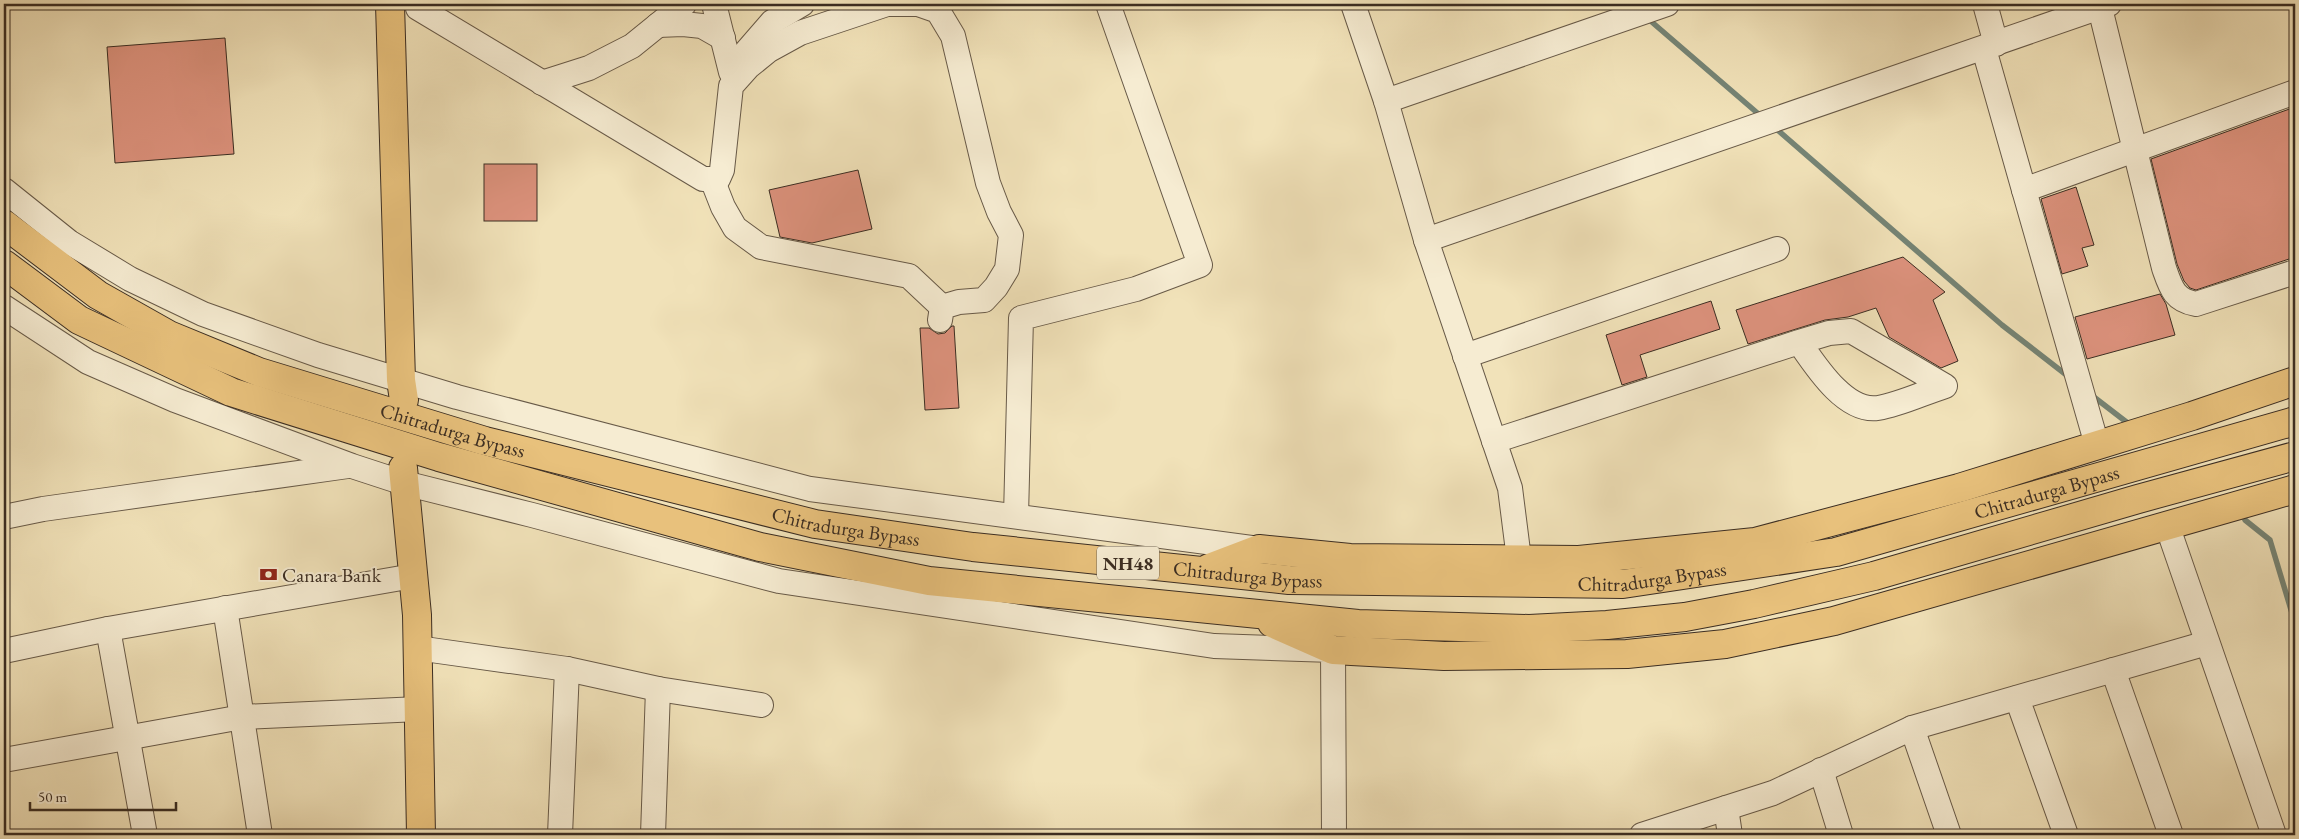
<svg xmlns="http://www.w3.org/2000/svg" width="2299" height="839" viewBox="0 0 2299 839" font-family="'EB Garamond',serif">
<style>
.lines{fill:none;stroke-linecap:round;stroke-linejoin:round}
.stream{stroke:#758475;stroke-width:5.5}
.building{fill:#dd927d;stroke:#3b2d22}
.minor-casing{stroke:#685a48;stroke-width:26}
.major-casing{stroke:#3b2d22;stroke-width:30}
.minor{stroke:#f6ecd2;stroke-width:24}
.major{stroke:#e8c17c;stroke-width:28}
.labels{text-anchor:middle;stroke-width:4;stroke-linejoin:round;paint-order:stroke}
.shield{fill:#f6ecd2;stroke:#736657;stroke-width:1}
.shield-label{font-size:19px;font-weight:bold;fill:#3b2d22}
.street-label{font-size:20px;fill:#3b2d22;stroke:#f6ecd2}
.poi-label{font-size:20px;fill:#3b2d22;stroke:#f6ecd2;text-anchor:start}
</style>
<rect width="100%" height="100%" fill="#f1e2b9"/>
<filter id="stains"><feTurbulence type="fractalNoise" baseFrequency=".004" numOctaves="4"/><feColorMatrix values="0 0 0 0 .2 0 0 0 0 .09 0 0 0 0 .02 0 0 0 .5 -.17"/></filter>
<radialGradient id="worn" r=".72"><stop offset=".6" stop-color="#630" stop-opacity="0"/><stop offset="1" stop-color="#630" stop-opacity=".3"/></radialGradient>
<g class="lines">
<!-- stream -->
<g class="stream">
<path d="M1646,17L1762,117"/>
<path d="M1773,126L2002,325L2069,377"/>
<path d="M2090,394L2129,424"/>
<path d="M2245,520L2270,540L2295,623"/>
</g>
</g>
<!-- building -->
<g class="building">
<path d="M225,38L234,154L115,163L107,47Z"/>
<path d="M2295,107V257L2196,290L2190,288L2184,281L2177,264L2151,159Z"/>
<rect x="484" y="164" width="53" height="57"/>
<path d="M858,170L872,229L812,243L780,237L769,190Z"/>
<path d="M2076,187L2094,245L2082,248L2088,266L2062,274L2041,199Z"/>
<path d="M1903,257L1945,292L1933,300L1958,361L1941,368L1889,337L1876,308L1848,317L1825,320L1748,344L1736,310Z"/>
<path d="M2160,294L2166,304L2175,335L2087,359L2075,317Z"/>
<path d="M1711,301L1720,329L1640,355L1647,377L1622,385L1606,335Z"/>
<path d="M952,326H954L959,408L925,410L920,328H929L938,334L945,333Z"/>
</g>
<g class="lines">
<defs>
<g id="minor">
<path d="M714,4L731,72"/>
<path d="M1353,4L1386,101L1426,240L1510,488L1519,559"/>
<path d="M1985,4L1996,44"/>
<path d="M2099,4L2164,268C2171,288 2174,300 2196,304L2295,272"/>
<path d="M418,8L703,179H718L722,170L731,86L748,67L769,50L800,33L887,4H918L938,11L953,36L988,183L999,212L1011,235L1007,269L996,287L984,300L959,302L942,307L940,320"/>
<path d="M658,25L683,24L702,26L723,38"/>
<path d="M1984,49L2024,190L2295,92"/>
<path d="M739,60L772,22L802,4"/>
<path d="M542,83L589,68L632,46L684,4"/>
<path d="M1386,101L1667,4"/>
<path d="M712,179L723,207L735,228L761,247L909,276L942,307"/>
<path d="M4,190L69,242L130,279L203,314L318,355L457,397L810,489L1259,549"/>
<path d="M2024,190L2097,445"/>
<path d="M1426,240L2109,4"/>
<path d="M4,307L88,362L175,400L352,466L404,483L532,515L779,581L1214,646L1333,650L1334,835"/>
<path d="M1465,356L1777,249"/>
<path d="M1494,441L1799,342C1815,365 1845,413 1878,408C1901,404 1923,393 1945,386L1851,331L1829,333L1799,342"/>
<path d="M1016,516L1021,318L1136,289L1200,265L1108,4"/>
<path d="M4,517L43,509L348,466"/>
<path d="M2167,525L2274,835"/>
<path d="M225,608L260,835"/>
<path d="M417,648L567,669L658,689L761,705"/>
<path d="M4,651L108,629"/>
<path d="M2113,670L2171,835"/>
<path d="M2017,698L2066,835"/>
<path d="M1912,728L1949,835"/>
<path d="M4,760L242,717L419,709"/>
<path d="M1821,770L1841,835"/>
<path d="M1726,808L1730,835"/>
<path d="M145,835L108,629L413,576"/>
<path d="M560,835L567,669"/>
<path d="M653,835L658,689"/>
<path d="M1642,835L1773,793L1912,728L2207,643"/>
</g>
<g id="major">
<path d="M390,4L401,380L404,400"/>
<path id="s1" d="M4,224L98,295L169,335L259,372L485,441L815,524L973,547L1289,580L1623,584L1836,552L2295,421"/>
<path d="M4,264L79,320L231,392L439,457L760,547L929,581L1358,624L1529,629L1607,625L1685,617L1754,604L1874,576L2138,499L2295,456"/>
<path d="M403,468L417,615L421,835"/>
<path d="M1209,568L1259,549L1350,558L1579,560L1755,542L1959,488L2192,416L2295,381"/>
<path d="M1272,623L1333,650L1444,656L1627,654L1725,644L1834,621L2295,489"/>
</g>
</defs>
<!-- minor casing -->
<use href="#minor" class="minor-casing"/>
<!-- major casing -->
<use href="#major" class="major-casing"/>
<!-- minor -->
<use href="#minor" class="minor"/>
<!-- major -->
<use href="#major" class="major"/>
</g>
<!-- icons -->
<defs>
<symbol id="bank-bare" viewBox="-9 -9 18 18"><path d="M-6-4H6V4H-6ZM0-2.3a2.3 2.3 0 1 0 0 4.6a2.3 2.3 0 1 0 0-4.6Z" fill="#8f2418" stroke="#f6ecd2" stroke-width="2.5" paint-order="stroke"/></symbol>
</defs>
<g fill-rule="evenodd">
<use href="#bank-bare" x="256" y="562" width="25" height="25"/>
</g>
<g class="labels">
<!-- shield labels -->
<rect class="shield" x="1097" y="546.5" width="62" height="33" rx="4"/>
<g class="shield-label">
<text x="1128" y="570">NH48</text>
</g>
<!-- street labels -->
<g class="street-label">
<text dy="7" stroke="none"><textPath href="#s1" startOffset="499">Chitradurga Bypass</textPath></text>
<text dy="7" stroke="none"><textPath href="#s1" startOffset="2119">Chitradurga Bypass</textPath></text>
<text dy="7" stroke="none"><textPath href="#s1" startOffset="904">Chitradurga Bypass</textPath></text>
<text dy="7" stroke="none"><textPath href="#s1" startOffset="1309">Chitradurga Bypass</textPath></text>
<text dy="7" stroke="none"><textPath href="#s1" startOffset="1714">Chitradurga Bypass</textPath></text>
</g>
<!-- poi labels -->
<g class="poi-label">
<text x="282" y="582">Canara Bank</text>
</g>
</g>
<!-- margin -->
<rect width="2299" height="839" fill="none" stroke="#f1e2b9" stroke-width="20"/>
<rect x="5" y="5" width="2289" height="829" fill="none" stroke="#3b2d22" stroke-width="2.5"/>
<rect x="10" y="10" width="2279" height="819" fill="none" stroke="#3b2d22"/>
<!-- scale -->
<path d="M30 802v8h146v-8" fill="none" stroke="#3b2d22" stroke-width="2.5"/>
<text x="38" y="802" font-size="15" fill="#3b2d22" stroke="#f6ecd2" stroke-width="4" paint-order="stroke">50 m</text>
<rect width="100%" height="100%" filter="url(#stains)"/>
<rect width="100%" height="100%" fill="url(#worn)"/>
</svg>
